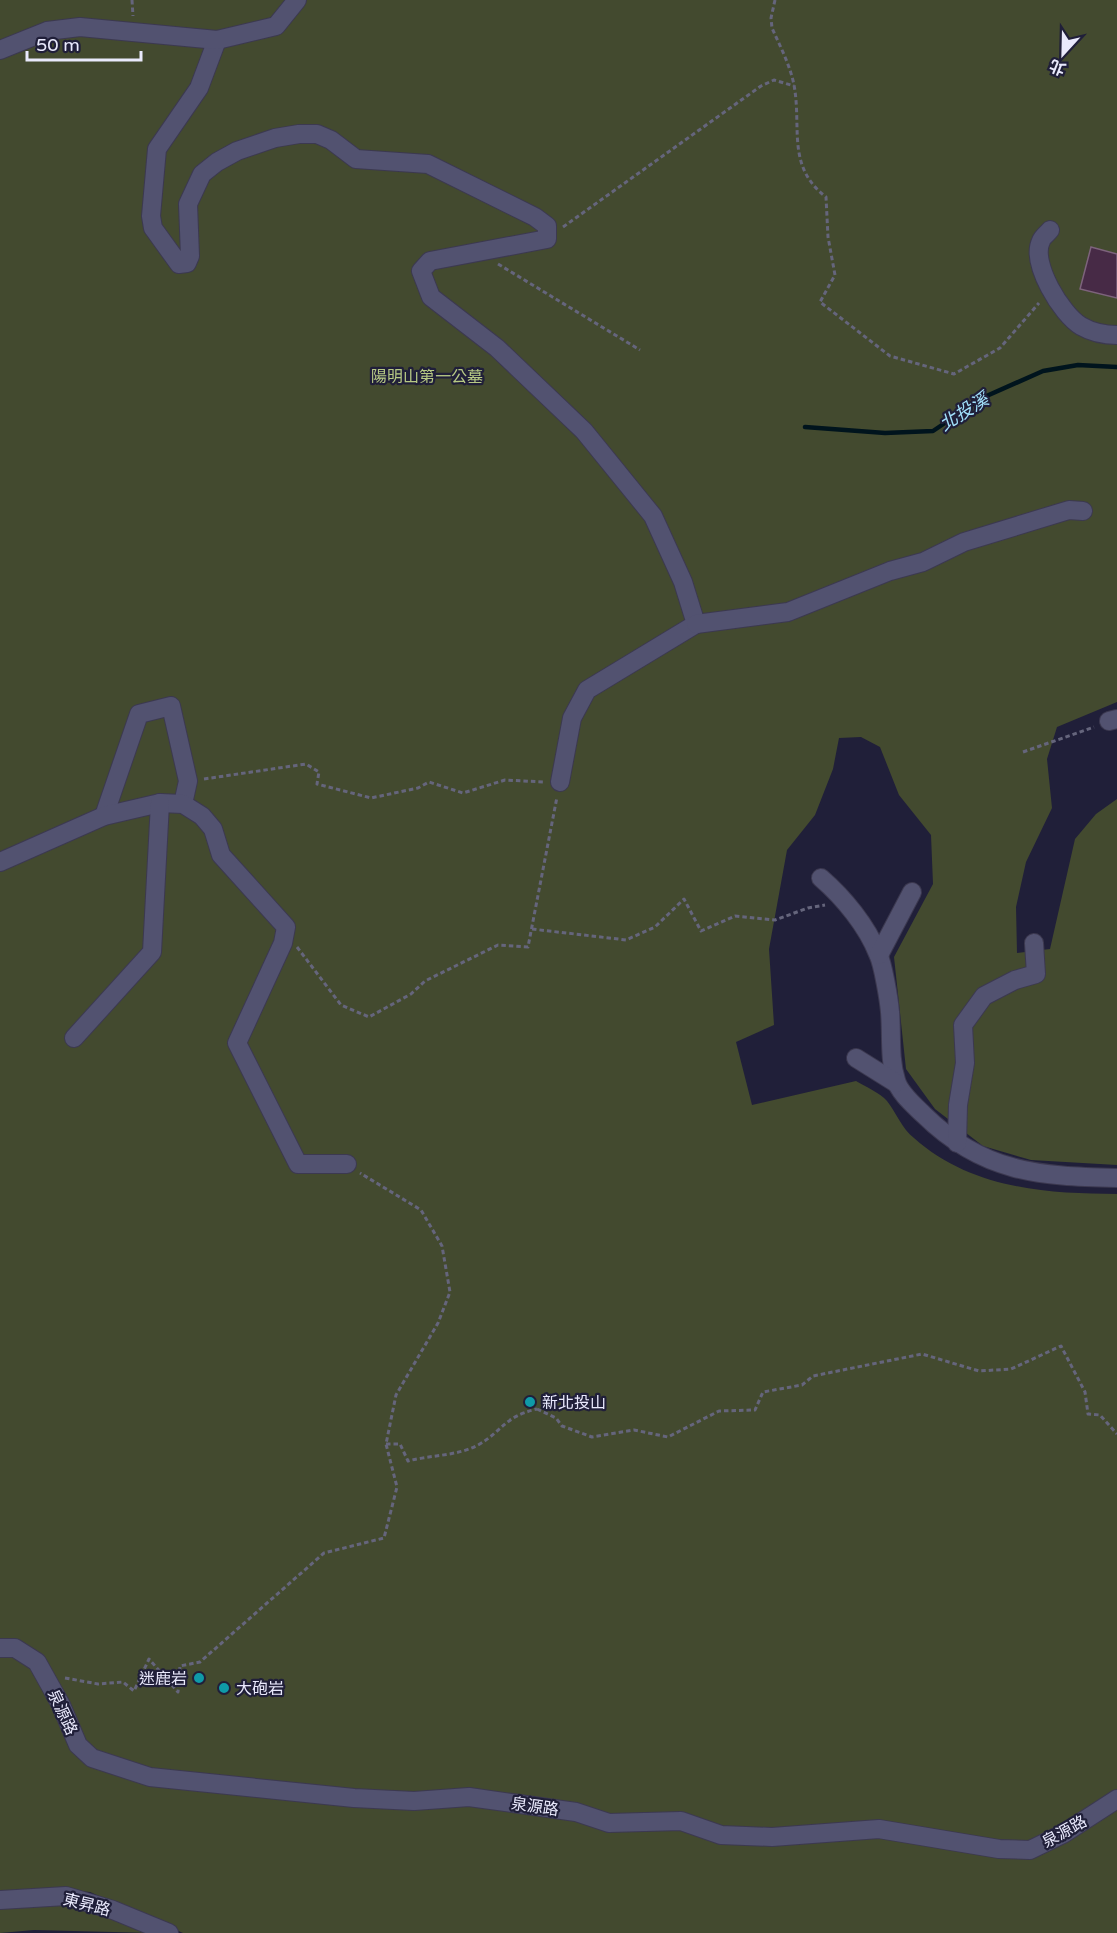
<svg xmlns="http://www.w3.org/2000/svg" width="1117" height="1933" viewBox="0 0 1117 1933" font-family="'Varela Round','Noto Sans TC',sans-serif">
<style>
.green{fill:#434a2f}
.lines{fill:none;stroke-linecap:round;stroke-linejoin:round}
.stream{stroke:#00141d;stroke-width:4.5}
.building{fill:#472a46;stroke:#7d637c;stroke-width:1.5}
.minor-casing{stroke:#3c3950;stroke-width:20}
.path{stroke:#65657c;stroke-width:3;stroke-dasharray:4.5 3;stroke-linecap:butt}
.minor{stroke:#525270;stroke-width:18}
.culture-dot{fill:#0f9aa8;stroke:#201f39;stroke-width:2}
.labels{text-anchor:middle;stroke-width:4.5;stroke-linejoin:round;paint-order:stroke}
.park-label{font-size:16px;fill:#b7c984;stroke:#201f39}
.poi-label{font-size:16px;fill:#e9e9fc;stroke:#201f39;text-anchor:start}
.street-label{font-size:16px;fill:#e9e9fc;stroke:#201f39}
.water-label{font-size:18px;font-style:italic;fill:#a2e1fc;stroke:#201f39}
</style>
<rect width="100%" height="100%" fill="#201f39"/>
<!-- green -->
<g class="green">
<path d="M0,0H1117V702L1057,727L1047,759L1052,808L1026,862L1016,907L1017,953L1050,949L1075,839L1096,814L1117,799V1165L1031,1160L983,1146L935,1109L906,1069L894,957L933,884L931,835L899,795L880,747L861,737L839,738L833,769L815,815L787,850L769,949L774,1025L736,1042L752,1105L856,1081C866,1087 880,1093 887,1101C896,1112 902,1129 914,1138C970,1188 1045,1194 1117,1194V1933H183L90,1892L55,1889L0,1893Z"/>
<path d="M66,1903L152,1933L34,1930L0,1933V1905Z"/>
</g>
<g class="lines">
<!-- stream -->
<path class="stream" d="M805,427L885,433L933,431L982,398L1043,371L1078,365L1117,367"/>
</g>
<!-- building -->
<path class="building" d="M1091,247L1117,254V298L1080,289Z"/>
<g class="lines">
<defs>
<g id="minor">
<path d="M217,40L199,88L157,149L151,216L153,228L179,264L187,263L190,256L188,204L202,174L217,162L237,151L275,138L299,134H317L331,140L356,159L428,164L535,217L547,226V239L430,261L421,271L431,297L497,348L584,431L653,516L683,582L696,624L587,690L572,718L560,782"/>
<path d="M0,50L47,31L80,27L217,40L276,26L297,0"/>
<path d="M1050,230C1048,233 1042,237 1041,241C1030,263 1062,315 1081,326C1093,333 1104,335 1117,335"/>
<path d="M696,624L788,612L890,571L923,562L964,542L1069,510L1083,511"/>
<path d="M1109,721L1117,719"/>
<path d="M104,816L139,714L171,706L188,781L183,804"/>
<path d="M0,862L104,816L160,803L183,804L202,816L213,829L221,855L286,927L283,943L237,1043L298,1164H347"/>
<path d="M821,878C844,898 867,926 878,954C883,964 889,1000 890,1012C892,1035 889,1058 896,1080C899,1093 915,1106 924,1115C983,1173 1039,1176 1117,1178"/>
<path d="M879,955L912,892"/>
<path d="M74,1038L152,952L160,803"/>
<path d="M856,1058L896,1083"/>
<path d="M957,1143L958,1105L965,1063L963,1025L984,996L1015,980L1036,974L1034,943"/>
<path d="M0,1648H15L37,1662L61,1705L78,1745L92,1758L150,1777L354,1798L414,1801L469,1797L576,1812L609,1823L681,1821L721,1835L772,1837L879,1829L999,1849L1030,1850L1063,1834L1117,1799"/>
<path d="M0,1900L66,1896L113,1910L169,1933"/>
</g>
</defs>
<!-- minor casing -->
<use href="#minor" class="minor-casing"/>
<!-- path -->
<g class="path">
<path d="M132,0L133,16"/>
<path d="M775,0L771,18L772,28C780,46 790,65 794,85C802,128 786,166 826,197L828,237L835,275L820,302L890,356L954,374L1000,348L1039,303"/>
<path d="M563,227L761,86L774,80L794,86"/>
<path d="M498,264L640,350"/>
<path d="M1023,752L1094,727"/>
<path d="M204,779L306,764L319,772L317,784L371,798L418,788L429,782L463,793L505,780L544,782"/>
<path d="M532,929L626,940L655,927L684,899L701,931L735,916L775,920L808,908L825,905"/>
<path d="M297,947L341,1005L369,1017L411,994L425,981L498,945L528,947L557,797"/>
<path d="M537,1409L556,1418L562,1426L592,1437L634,1430L668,1437L719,1411L755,1410L763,1392L802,1385L813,1376L922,1354L979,1371L1011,1369L1061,1346L1085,1392L1088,1414L1100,1415L1117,1434"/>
<path d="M386,1444H400L408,1461C430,1455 458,1456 478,1445C503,1431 503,1417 537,1409"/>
<path d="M65,1678L98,1684L123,1682L134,1691L149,1659L178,1692L180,1666L200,1662L324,1553L384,1538L397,1487L386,1444L396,1395L438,1323L450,1292L442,1246L421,1210L360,1173"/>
</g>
<!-- minor -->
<use href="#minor" class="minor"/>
</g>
<!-- markers -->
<g class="culture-dot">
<circle cx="530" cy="1402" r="6"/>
<circle cx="199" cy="1678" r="6"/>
<circle cx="224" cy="1688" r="6"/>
</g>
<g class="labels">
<!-- park labels -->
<g class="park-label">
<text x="427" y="382">陽明山第一公墓</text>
</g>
<!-- poi labels -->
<g class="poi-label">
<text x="542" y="1408">新北投山</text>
<text x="187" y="1684" text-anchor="end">迷鹿岩</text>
<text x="236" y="1694">大砲岩</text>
</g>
<!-- street labels -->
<g class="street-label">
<text transform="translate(63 1712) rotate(65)" y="6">泉源路</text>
<text transform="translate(535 1806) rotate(8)" y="6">泉源路</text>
<text transform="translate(1064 1831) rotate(-29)" y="6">泉源路</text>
<text transform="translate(87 1904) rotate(14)" y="6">東昇路</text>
</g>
<!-- water labels -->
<g class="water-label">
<text transform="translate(964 412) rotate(-32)" y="6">北投溪</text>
</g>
</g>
<!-- north arrow -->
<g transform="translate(1063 54) rotate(202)" stroke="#201f39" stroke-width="4.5" paint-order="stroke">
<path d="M0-4.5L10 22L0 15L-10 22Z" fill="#e9e9fc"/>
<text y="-9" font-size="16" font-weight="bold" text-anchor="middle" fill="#e9e9fc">北</text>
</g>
<!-- scale -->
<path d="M27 51v9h114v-9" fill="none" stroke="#e9e9fc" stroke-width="3"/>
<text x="36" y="51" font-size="18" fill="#e9e9fc" stroke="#201f39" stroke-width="4.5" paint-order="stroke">50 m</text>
</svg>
